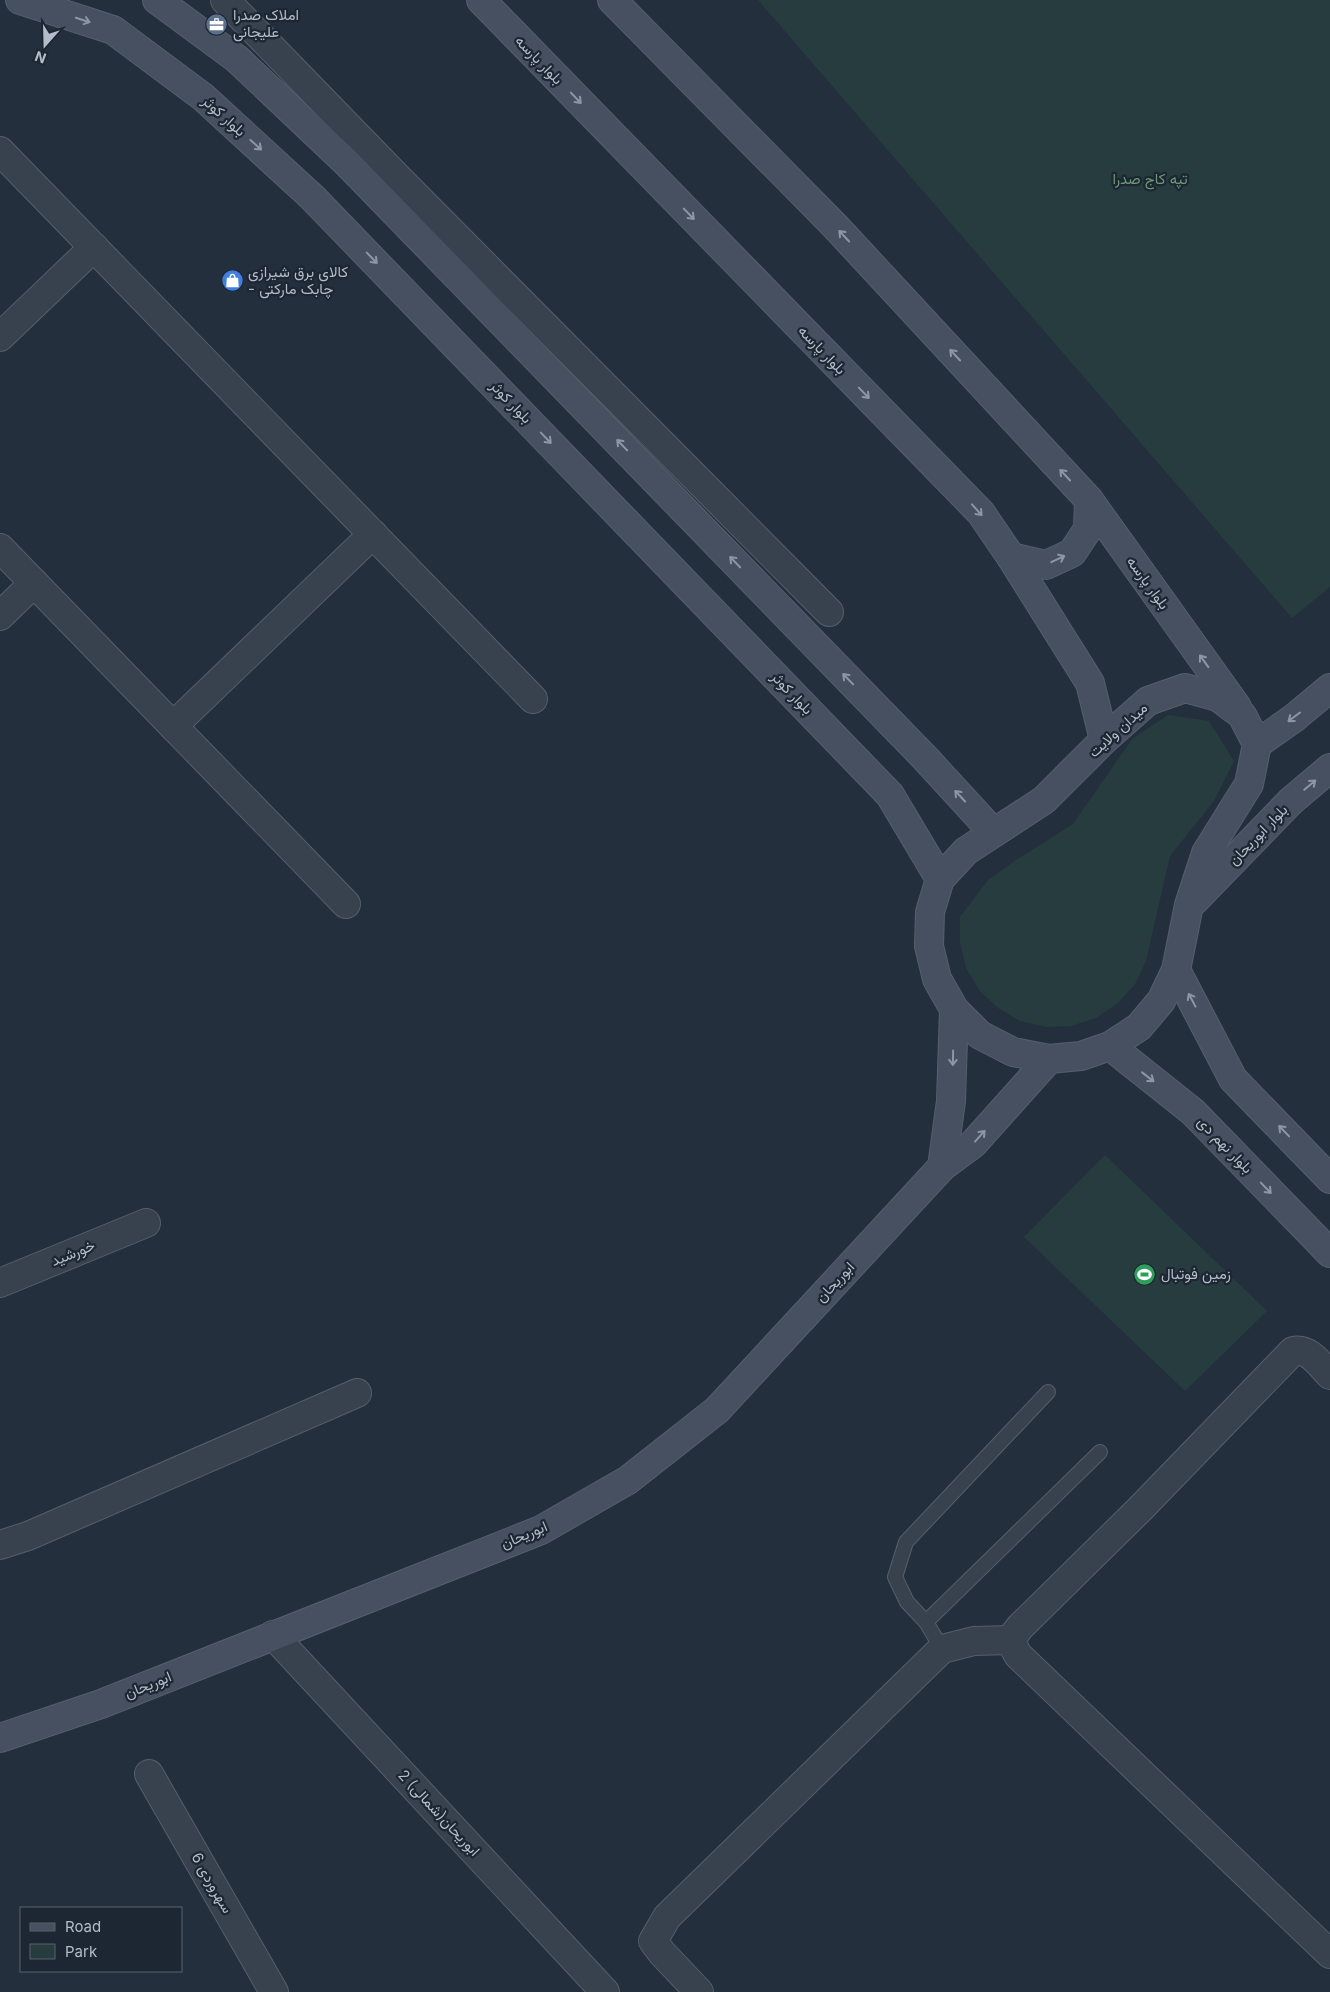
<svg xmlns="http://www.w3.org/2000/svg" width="1330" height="1992" viewBox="0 0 1330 1992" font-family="Inter,Vazirmatn,sans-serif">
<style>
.green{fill:#263c3f}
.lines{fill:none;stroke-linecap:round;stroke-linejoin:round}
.service-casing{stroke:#565f6c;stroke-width:16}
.minor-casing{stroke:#565f6c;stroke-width:30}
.secondary-casing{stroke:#565f6c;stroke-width:30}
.service{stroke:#38414e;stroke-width:14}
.minor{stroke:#38414e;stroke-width:28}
.secondary{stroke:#465061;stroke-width:28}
.oneway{stroke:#8e96a5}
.labels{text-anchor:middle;stroke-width:4.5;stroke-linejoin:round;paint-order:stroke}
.poi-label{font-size:15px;fill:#b4bcc9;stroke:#1d2633;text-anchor:start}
.street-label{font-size:15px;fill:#b4bcc9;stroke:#1d2633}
.park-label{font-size:15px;fill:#6b9a76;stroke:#1d2633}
</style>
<rect width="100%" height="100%" fill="#242f3e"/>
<!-- green -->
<g class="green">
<path d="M758,0H1330V587L1292,618Z"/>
<path d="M1168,715L1209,721L1234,761L1214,801L1170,856L1146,961L1135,984L1118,1003L1096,1018L1071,1026L1046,1027L1020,1021L998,1008L979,990L966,968L960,942V917L988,880L1016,860L1073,824L1132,739Z"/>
<path d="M1105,1155L1267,1311L1185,1391L1024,1237Z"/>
</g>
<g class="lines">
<defs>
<g id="service">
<path d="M926,1622L1100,1452"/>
<path d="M942,1649L926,1622L907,1602L895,1577L906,1542L1048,1392"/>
</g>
<g id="minor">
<path d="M225,0L401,181L829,612"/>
<path d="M0,151L533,699"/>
<path d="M0,337L94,247"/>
<path d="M0,548L346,904"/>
<path d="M0,616L34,583"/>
<path d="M173,726L373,534"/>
<path d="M0,1283L146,1223"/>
<path d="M1330,1375C1320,1365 1309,1347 1293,1351L1140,1509L1020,1627L1010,1640L1018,1655L1330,1954"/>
<path d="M0,1545L28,1536L357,1393"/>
<path d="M273,1635L605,1992"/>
<path d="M149,1774L274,1992"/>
<path d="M699,1992L662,1953L653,1941L667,1917L942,1649L974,1641L1010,1640"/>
</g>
<g id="secondary">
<path d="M20,0L113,30L203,97L312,197L890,795L940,879"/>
<path d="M157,0L237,59L347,163L926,759L993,832"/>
<path d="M481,0L981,513L1011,557L1090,683L1104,740"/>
<path d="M612,0L835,226L1089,500L1237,707"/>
<path d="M1011,557L1046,565L1072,553L1088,529L1089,500"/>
<path d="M1185,688L1218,697L1242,715L1257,744L1249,784L1206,853L1189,905L1176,970L1161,1001L1139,1027L1110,1046L1081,1056L1049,1059L1013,1052L980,1035L954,1009L937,979L929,946L930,912L940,879L966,851L1044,800L1104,740L1148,701Z"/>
<path d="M1257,744L1294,718L1330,688"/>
<path d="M1194,901L1291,801L1330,768"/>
<path d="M1176,970L1233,1079L1330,1179"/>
<path d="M1110,1046L1193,1112L1330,1253"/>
<path d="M942,1167L951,1101L954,1009"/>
<path d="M0,1738L101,1704L541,1530L628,1480L717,1410L942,1167L973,1144L1049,1059"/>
</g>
</defs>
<!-- service casing -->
<use href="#service" class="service-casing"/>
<!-- minor casing -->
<use href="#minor" class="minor-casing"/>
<!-- secondary casing -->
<use href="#secondary" class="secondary-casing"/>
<!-- service -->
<use href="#service" class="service"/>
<!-- minor -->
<use href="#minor" class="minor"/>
<!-- secondary -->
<use href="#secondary" class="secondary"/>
</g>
<!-- one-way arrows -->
<defs><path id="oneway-shaft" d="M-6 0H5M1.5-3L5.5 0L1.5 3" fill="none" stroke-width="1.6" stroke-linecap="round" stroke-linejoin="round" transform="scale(1.25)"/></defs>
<g class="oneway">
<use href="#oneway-shaft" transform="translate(83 20) rotate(18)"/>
<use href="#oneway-shaft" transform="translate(576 98) rotate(46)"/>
<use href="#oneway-shaft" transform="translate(256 145) rotate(42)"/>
<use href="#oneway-shaft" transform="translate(689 214) rotate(46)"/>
<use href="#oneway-shaft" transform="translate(844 236) rotate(-133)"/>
<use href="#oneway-shaft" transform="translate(372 258) rotate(46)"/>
<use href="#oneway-shaft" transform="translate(955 355) rotate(-133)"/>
<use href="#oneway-shaft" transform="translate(864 393) rotate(46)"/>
<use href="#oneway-shaft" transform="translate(546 438) rotate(46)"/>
<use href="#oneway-shaft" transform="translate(622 445) rotate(-134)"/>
<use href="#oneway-shaft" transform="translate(1065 475) rotate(-133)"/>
<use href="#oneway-shaft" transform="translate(977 510) rotate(48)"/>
<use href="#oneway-shaft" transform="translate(1058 559) rotate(-25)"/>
<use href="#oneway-shaft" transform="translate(735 562) rotate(-134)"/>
<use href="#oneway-shaft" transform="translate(1204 661) rotate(-126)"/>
<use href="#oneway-shaft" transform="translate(848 679) rotate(-134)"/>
<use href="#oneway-shaft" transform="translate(1294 717) rotate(143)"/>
<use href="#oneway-shaft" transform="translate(1310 785) rotate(-40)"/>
<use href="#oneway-shaft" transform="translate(960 796) rotate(-133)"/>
<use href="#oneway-shaft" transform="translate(1192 1000) rotate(-118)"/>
<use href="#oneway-shaft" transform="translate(953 1058) rotate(91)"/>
<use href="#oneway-shaft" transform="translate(1148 1077) rotate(38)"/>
<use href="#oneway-shaft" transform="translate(1284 1131) rotate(-134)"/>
<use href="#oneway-shaft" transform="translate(980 1136) rotate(-48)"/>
<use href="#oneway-shaft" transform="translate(1266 1188) rotate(46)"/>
</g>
<!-- icons -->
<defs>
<symbol id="office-disc" viewBox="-11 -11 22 22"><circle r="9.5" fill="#5c6f8a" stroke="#1d2633"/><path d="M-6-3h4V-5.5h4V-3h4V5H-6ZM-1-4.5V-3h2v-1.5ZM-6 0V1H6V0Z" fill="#fff"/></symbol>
<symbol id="shop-disc" viewBox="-11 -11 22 22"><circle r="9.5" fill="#3f7fe0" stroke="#1d2633"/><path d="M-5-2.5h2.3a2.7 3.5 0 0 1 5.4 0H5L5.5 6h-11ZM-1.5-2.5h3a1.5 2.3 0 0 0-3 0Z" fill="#fff"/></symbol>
<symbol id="stadium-disc" viewBox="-11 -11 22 22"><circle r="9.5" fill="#2e9e5b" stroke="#1d2633"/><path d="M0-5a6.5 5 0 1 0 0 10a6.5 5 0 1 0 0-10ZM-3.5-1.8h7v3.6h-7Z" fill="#fff"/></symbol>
</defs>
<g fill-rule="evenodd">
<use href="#office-disc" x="204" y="12" width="25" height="25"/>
<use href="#shop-disc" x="220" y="268" width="25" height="25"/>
<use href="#stadium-disc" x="1132" y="1262" width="25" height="25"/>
</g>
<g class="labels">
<!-- poi labels -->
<g class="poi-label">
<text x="233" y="20">املاک صدرا<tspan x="233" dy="17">علیجانی</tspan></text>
<text x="248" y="277">کالای برق شیرازی<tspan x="248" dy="17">- چابک مارکتی</tspan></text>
<text x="1161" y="1279">زمین فوتبال</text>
</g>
<!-- street labels -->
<g class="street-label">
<text transform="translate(539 60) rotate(46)" y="5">بلوار پارسه</text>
<text transform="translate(224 116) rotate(42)" y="5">بلوار کوثر</text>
<text transform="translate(822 350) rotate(46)" y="5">بلوار پارسه</text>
<text transform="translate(511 402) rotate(46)" y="5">بلوار کوثر</text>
<text transform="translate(1148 583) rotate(54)" y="5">بلوار پارسه</text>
<text transform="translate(792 693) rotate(46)" y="5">بلوار کوثر</text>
<text transform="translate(1118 730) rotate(-42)" y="5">میدان ولایت</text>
<text transform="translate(1258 835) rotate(-46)" y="5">بلوار ابوریحان</text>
<text transform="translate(1225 1145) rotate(46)" y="5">بلوار نهم دی</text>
<text transform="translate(73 1253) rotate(-22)" y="5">خورشید</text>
<text transform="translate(835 1282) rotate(-47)" y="5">ابوریحان</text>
<text transform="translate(524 1535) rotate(-23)" y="5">ابوریحان</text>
<text transform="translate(148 1685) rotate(-22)" y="5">ابوریحان</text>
<text transform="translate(439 1813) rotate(47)" y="5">ابوریحان(شمالی) 2</text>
<text transform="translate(212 1883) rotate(60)" y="5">سهروردی 6</text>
</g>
<!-- park labels -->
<g class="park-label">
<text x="1150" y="184">تپه کاج صدرا</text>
</g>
</g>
<!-- legend -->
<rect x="20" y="1907" width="162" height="65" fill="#1d2633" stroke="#59626f"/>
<rect x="30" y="1923" width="25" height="8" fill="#465061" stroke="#59626f"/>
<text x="65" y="1932" font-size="15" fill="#b4bcc9">Road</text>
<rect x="30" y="1944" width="25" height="15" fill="#263c3f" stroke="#59626f"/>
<text x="65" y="1957" font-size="15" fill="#b4bcc9">Park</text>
<!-- north arrow -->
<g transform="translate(45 45) rotate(200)" stroke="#1d2633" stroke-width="4" paint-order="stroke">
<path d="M0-4L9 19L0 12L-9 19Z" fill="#b4bcc9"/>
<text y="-8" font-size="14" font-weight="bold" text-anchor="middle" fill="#b4bcc9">N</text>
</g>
</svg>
